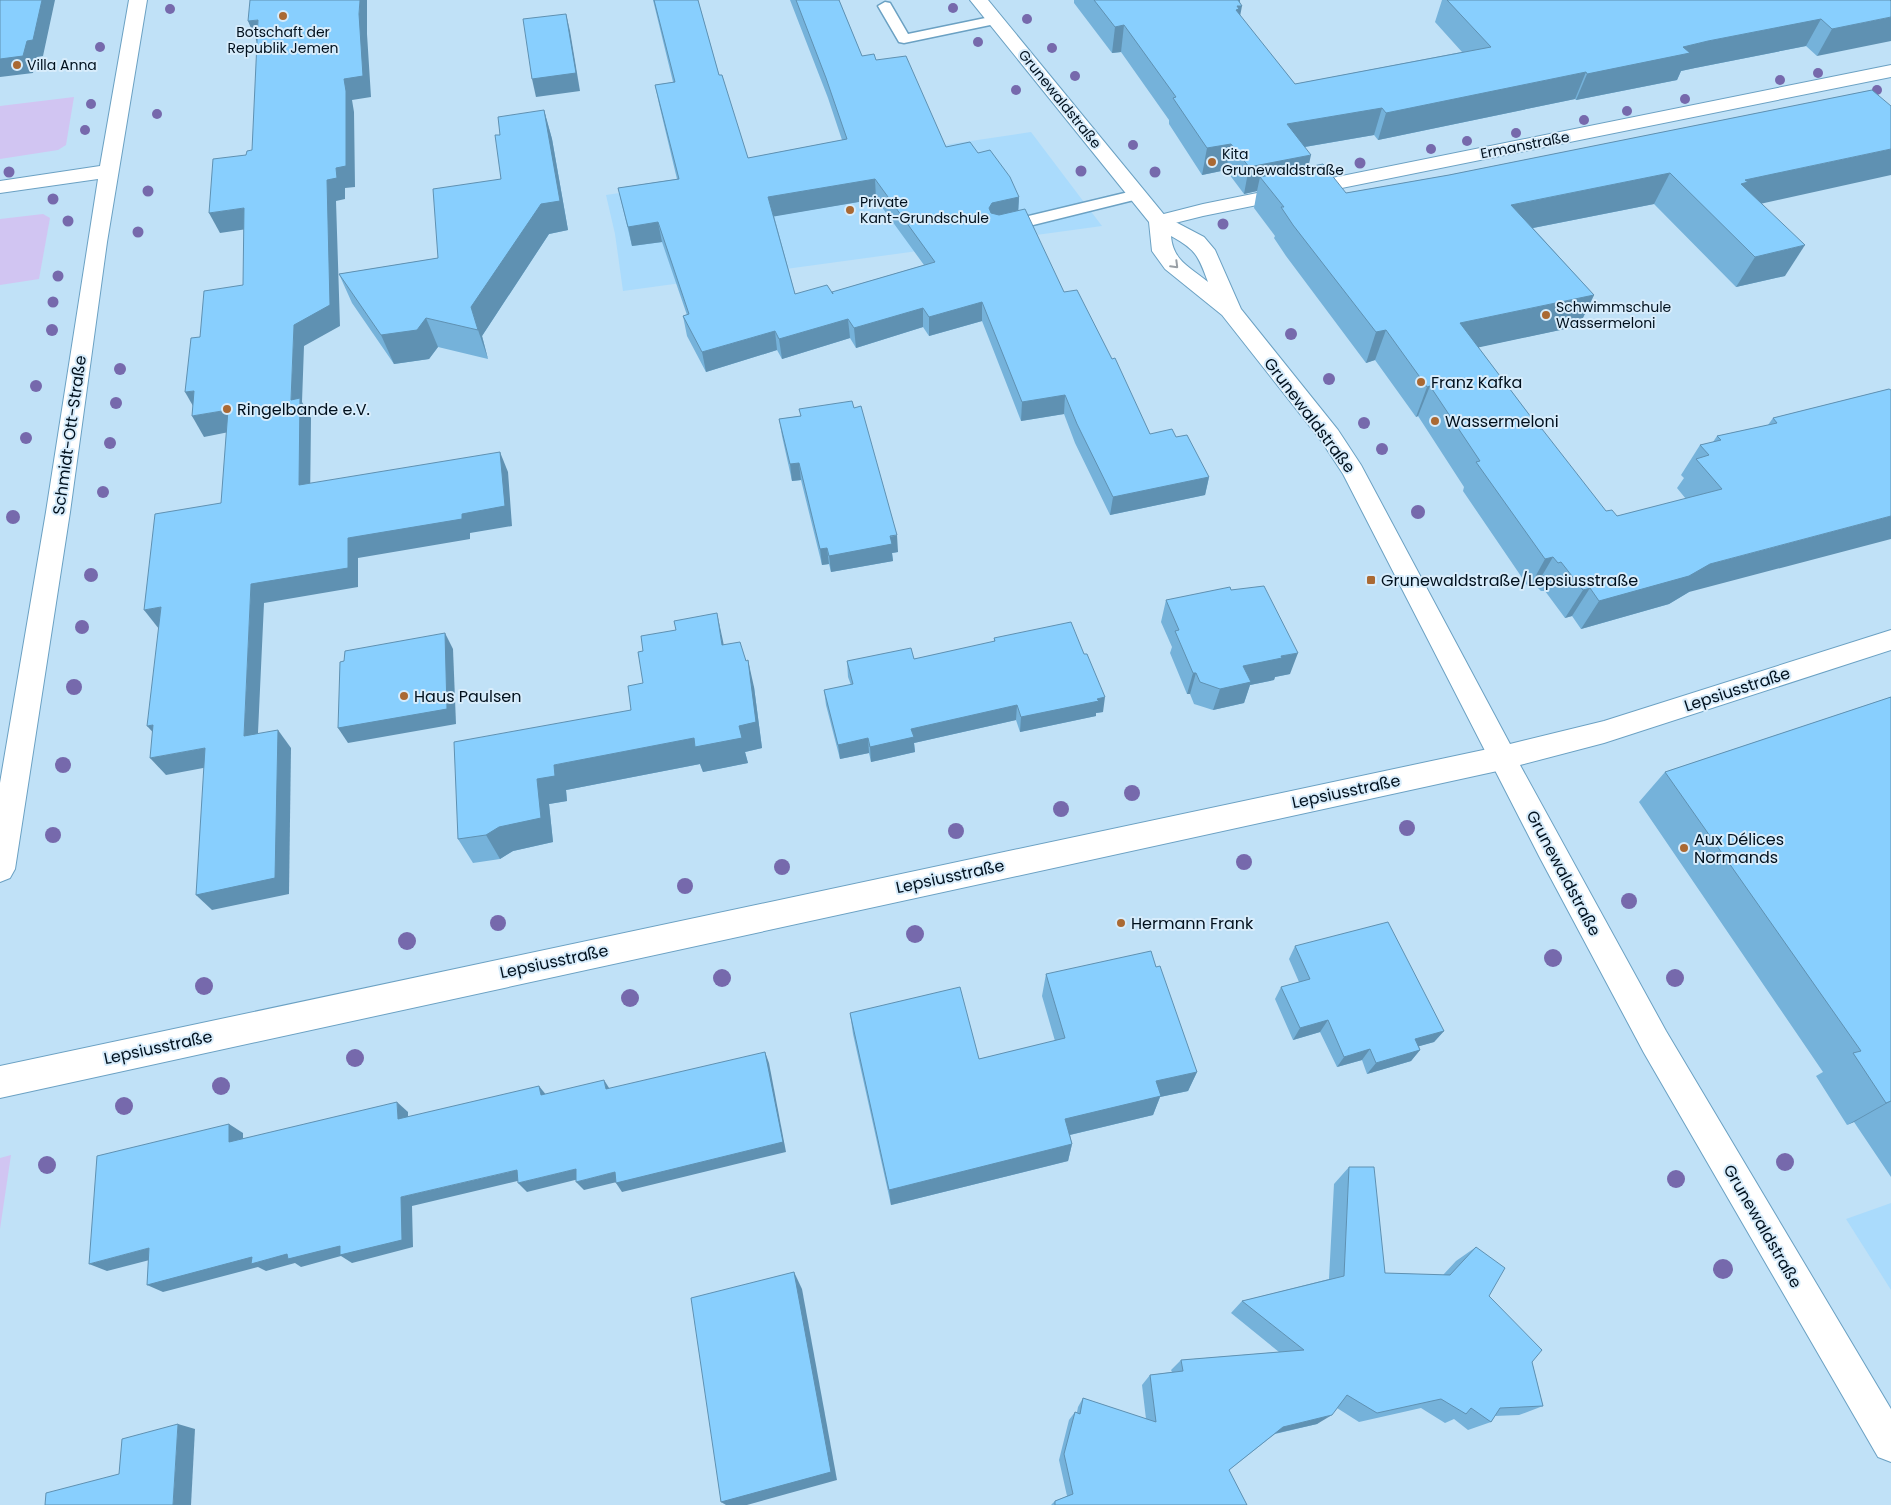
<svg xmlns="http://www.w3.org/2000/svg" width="1891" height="1505" viewBox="0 0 1891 1505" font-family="Poppins,sans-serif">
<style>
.built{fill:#aadbfc}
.green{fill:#d1c5f2}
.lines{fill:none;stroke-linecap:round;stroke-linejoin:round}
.lane-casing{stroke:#6ba1c3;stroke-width:3}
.street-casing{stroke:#6ba1c3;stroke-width:2}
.secondary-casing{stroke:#6ba1c3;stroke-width:2}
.lane{fill:#fff;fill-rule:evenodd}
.street{fill:#fff;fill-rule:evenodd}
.secondary{fill:#fff;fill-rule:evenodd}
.tree{fill:#7669ac}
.wall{fill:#75b2da;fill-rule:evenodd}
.shaded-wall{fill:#5f91b2}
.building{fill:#88cffe;stroke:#5f91b2;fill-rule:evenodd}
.oneway{stroke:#999fa5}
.poi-dot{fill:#aa6933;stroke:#d7ecfb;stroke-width:2}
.labels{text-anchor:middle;stroke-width:4;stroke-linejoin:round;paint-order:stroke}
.far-poi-label{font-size:14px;fill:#00101d;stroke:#d7ecfb;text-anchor:start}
.far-street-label{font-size:14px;fill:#00101d;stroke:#d7ecfb}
.poi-label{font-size:16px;fill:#00101d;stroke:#d7ecfb;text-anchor:start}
.street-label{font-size:16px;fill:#00101d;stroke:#d7ecfb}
</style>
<rect width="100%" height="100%" fill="#c0e1f7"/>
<!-- built -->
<g class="built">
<path d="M1031,132L1102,226L623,291L615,234L606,195Z"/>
<path d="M1891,1203V1290L1846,1219Z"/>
</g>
<!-- green -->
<g class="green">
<path d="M74,97L66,145L58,150L0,159V106Z"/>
<path d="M43,214L50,218L39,279L0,285V219Z"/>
<path d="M11,1155L0,1229V1158Z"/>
</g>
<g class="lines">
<defs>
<g id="lane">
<path d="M885,2L890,3L908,34L995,16L1002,20L995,24L904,43L899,42L878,6Z"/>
<path d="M1137,190L1142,192L1145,195L1142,198L1001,233L995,232L993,228L995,224Z"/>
</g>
<g id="street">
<path d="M129,0H147L107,242L70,512L15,869L10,878L0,882V783L46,512L98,179L0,193V181L100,166Z"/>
<path d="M1891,65V77L1203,216L1159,227L1152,225L1149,221L1152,217L1203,204Z"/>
<path d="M1502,746L1512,750L1516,758L1512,766L1502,770L0,1098V1066Z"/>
</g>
<path id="secondary" d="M970,0H988L1166,217L1204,237L1215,250L1241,309L1338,430L1361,465L1510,744L1604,721L1891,630V650L1604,743L1520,765L1666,1031L1891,1409V1462L1878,1457L1644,1053L1540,858L1343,474L1322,442L1222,315L1165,269L1152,251L1149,222ZM1171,236C1196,250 1198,255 1208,282C1190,267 1173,261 1171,236Z"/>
</defs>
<!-- lane casing -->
<use href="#lane" class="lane-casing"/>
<!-- street casing -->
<use href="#street" class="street-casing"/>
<!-- secondary casing -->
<use href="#secondary" class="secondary-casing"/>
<!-- lane -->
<use href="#lane" class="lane"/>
<!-- street -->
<use href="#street" class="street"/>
<!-- secondary -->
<use href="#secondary" class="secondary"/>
</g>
<!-- trees -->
<g class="tree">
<circle cx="953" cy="8" r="5"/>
<circle cx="170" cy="9" r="5"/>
<circle cx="1027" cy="19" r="5"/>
<circle cx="978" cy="42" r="5"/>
<circle cx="100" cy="47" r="5"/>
<circle cx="1052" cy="48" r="5"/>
<circle cx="1818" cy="73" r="5"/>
<circle cx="1075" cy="76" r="5"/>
<circle cx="1780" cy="80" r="5"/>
<circle cx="1016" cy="90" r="5"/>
<circle cx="1877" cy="90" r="5"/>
<circle cx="1685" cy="99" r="5"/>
<circle cx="91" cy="104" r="5"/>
<circle cx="1627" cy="111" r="5"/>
<circle cx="157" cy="114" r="5"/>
<circle cx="1584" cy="120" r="5"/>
<circle cx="85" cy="130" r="5"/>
<circle cx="1516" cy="133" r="5"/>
<circle cx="1467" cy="141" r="5"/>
<circle cx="1133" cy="145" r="5"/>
<circle cx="1431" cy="149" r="5"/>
<circle cx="1360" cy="163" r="5.5"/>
<circle cx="1081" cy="171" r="5.5"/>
<circle cx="9" cy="172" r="5.5"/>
<circle cx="1155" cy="172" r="5.5"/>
<circle cx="148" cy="191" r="5.5"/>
<circle cx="53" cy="199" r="5.5"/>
<circle cx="68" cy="221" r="5.5"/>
<circle cx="1223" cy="224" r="5.5"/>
<circle cx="138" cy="232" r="5.5"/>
<circle cx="58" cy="276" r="5.5"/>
<circle cx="53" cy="302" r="5.5"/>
<circle cx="52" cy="330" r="6"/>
<circle cx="1291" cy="334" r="6"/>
<circle cx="120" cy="369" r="6"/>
<circle cx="1329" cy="379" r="6"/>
<circle cx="36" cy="386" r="6"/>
<circle cx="116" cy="403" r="6"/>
<circle cx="1364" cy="423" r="6"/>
<circle cx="26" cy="438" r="6"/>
<circle cx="110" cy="443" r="6"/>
<circle cx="1382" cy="449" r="6"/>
<circle cx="103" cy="492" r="6"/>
<circle cx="1418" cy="512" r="7"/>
<circle cx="13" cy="517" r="7"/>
<circle cx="91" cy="575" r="7"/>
<circle cx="82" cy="627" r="7"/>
<circle cx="74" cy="687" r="8"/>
<circle cx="63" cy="765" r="8"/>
<circle cx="1132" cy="793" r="8"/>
<circle cx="1061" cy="809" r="8"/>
<circle cx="1407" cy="828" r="8"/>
<circle cx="956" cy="831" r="8"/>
<circle cx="53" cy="835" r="8"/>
<circle cx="1244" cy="862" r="8"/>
<circle cx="782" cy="867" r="8"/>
<circle cx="685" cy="886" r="8"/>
<circle cx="1629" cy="901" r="8"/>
<circle cx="498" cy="923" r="8"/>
<circle cx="915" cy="934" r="9"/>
<circle cx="407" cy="941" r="9"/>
<circle cx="1553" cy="958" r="9"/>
<circle cx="722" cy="978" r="9"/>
<circle cx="1675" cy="978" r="9"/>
<circle cx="204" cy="986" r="9"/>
<circle cx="630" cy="998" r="9"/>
<circle cx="355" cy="1058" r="9"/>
<circle cx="221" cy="1086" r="9"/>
<circle cx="124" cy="1106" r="9"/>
<circle cx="1785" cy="1162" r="9"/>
<circle cx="47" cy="1165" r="9"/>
<circle cx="1676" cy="1179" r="9"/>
<circle cx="1723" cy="1269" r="10"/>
</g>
<!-- wall -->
<g class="wall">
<path d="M653,0H698L719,75L748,158L842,140L828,98L790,0H839L862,56L876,60L946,147L978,153L1019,197L1018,211L1064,292L1150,434L1176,437L1209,477L1205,495L1110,515L1075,443L1064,414L1021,421L982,321L929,336L923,327L856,348L850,338L782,359L777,350L706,372L687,336L683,316L687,315L662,242L632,246L618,188L677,179L659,104L655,85L673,82ZM876,199L924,265L832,292L795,294L774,216Z"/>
<path d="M1074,0H1240V16L1295,84L1462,52L1435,22L1442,0H1890L1817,56L1806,46L1695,68L1681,71L1677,80L1576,100L1575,99L1378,140L1374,135L1305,147L1308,167L1346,193L1449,175L1872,90L1761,203L1785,276L1736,287L1654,204L1533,228L1594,295L1579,326L1478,347L1540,429L1606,511L1617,516L1686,499L1677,488L1684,478L1681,475L1700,445L1713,442L1717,436L1768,425L1773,418L1889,389L1689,592L1669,604L1581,629L1572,616L1565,618L1545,591H1541L1536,586L1529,588L1463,491L1464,487L1418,416L1416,417L1375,360L1366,363L1286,256L1274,238L1275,236L1254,208L1257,191L1244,194L1226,170L1202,175L1169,124V120L1121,52L1112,53L1074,3Z"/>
<path d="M544,110L552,139L568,230L549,234L482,336L488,359L438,347L429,359L394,364L352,303L339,274L438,258L501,179L500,135Z"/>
<path d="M854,408L898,552L892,553L893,561L831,572L829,564L822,565L801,480L792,481L782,436L779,419Z"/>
<path d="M1166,600L1290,674L1275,677L1274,680L1250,685L1244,703L1213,710L1194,704L1190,694H1187L1170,653L1172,647L1161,622Z"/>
<path d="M994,638L1103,712L1096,713V716L1020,732L1016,720L914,743L915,752L871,762L869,753L840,759L826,705L824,690L851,685L848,677L847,661L914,659L994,642Z"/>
<path d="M724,645L754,687L762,748L745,752L748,763L703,772L700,764L566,790L567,801L549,804L553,842L513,851L500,859L473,863L458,839L631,710L643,683Z"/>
<path d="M1891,697V1177L1854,1122L1847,1125L1816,1076L1823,1072L1639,802L1665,772Z"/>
<path d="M1295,946L1444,1031L1434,1042L1419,1046L1420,1050L1411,1061L1367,1074L1362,1060L1337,1067L1320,1032L1293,1040L1275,999L1281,987L1299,982L1289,959Z"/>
<path d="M1156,967L1197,1072L1188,1091L1160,1097L1153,1115L1070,1135L1072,1144L1068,1161L891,1205L853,1034L850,1013L979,1059L1055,1041L1042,996L1046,974Z"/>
<path d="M1349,1167L1385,1273L1443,1275L1456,1261L1476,1247L1489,1296L1532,1362L1543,1406L1519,1415L1495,1416L1491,1422L1468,1430L1454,1419L1445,1423L1421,1408L1359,1422L1337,1408L1317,1424L1275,1434L1229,1470L1247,1505H1051L1055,1501L1067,1496L1059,1460L1069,1420L1075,1412H1077L1078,1407L1083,1398L1146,1419L1142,1385L1150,1375L1172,1372L1171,1370L1181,1360L1279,1352L1231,1313L1242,1301L1329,1279L1334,1184Z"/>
</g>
<!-- shaded-wall -->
<g class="shaded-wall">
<path d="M42,0H55L43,56L37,57L33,73L0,77V59L27,41Z"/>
<path d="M360,0H367V34L371,97L352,100L354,112L355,187L345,188V199L336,201L340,326L304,346L302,402L311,418L310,505L299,485L291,400L294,325L327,180L336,168L344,79L359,14Z"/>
<path d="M1235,0H1240L1239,6H1242L1237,32Z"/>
<path d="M566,14L570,31L580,91L536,97L532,79Z"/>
<path d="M1891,17V41L1817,56L1832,29Z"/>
<path d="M1821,19L1806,46L1695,68L1681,71L1677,80L1576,100L1587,74L1683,47L1708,41Z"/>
<path d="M258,20L257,42L248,21Z"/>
<path d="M1124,25L1121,52L1112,53L1115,27Z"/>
<path d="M1586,72L1575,99L1378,140L1386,113Z"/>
<path d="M1382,108L1374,135L1281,151L1287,124Z"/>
<path d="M544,110L552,139L568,230L549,234L482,336L488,359L478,330L471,307Z"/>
<path d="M1231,144L1226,170L1202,175L1207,148Z"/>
<path d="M1891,149V175L1733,210L1741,184L1745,180Z"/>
<path d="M1311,155L1305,182L1260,177L1257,191L1244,194L1249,167Z"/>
<path d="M1670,173L1654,204L1498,235L1511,205Z"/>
<path d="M875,179L876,199L771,217L768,197Z"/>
<path d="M1019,197L1018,216L992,222L989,208L992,203Z"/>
<path d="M244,208L254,228L220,233L209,213Z"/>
<path d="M658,222L662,242L632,246L628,227Z"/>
<path d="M1805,245L1785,276L1736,287L1755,257Z"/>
<path d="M1594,295L1579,326L1448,354L1460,323Z"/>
<path d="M982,302V321L929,336V317Z"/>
<path d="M923,308V327L856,348L854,328Z"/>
<path d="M426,318L438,347L429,359L394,364L381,335Z"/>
<path d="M848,319L850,338L782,359L779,339Z"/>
<path d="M1386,330L1375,360L1366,363L1376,332Z"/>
<path d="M775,331L777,350L706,372L702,352Z"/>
<path d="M1430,386L1418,416L1416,417L1427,387Z"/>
<path d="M194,391L197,413L185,392Z"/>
<path d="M1065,395L1064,414L1021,421L1022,402Z"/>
<path d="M228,410L239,430L204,437L192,416Z"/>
<path d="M500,452L508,472L512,526L470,533V539L358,558V587L264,603L257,754L244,736L251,584L348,538L462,514Z"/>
<path d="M799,463L801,480L792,481L790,464Z"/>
<path d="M1209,477L1205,495L1110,515L1113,497Z"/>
<path d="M1891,516V539L1689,592L1669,604L1581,629L1599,601L1710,564Z"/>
<path d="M897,535L898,552L892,553L893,561L831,572L829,556Z"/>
<path d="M827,548L829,564L822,565L820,549Z"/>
<path d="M1553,557L1536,586L1529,588L1545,559Z"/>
<path d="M1590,588L1572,616L1565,618L1583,590Z"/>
<path d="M161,607L159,629L144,610Z"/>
<path d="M717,613L723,641L729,672L722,645Z"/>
<path d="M445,633L453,649L456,724L348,743L338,728Z"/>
<path d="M1298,653L1290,674L1275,677L1274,680L1250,685L1244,703L1213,710L1220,689L1243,666L1281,656Z"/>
<path d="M748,660L754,687L762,748L745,752L748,763L703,772L700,764L566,790L567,801L549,804L553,842L513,851L500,859L486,835L537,779L554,765L694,738L739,726Z"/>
<path d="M1193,673H1196L1190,694H1187Z"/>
<path d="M1105,697L1103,712L1096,713V716L1020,732L1021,717Z"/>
<path d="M1017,705L1016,720L914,743L915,752L871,762L870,747L911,729Z"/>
<path d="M153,725L163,743L147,726Z"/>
<path d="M278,730L291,748L289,894L212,910L196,895Z"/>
<path d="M868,738L869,753L840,759L838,745Z"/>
<path d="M205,748L219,765L166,775L150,758Z"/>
<path d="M1328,1020L1320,1032L1293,1040L1300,1028Z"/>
<path d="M1444,1031L1434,1042L1406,1050L1415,1039Z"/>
<path d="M1370,1049L1362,1060L1337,1067L1344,1057Z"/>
<path d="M1420,1050L1411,1061L1367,1074L1376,1063Z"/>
<path d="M765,1052L769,1063L786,1152L622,1192L616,1183Z"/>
<path d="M1197,1072L1188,1091L1160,1097L1153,1115L1061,1137L1065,1119L1156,1081Z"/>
<path d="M604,1080L611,1091L606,1089Z"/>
<path d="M539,1086L547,1096L541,1095Z"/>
<path d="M1891,1101L1854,1122L1847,1125L1886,1103Z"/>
<path d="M397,1102L408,1112V1128L398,1119Z"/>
<path d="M229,1124L243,1133V1151L229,1142Z"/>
<path d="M1072,1144L1068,1161L891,1205L889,1190Z"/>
<path d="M576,1169L583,1178L527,1192L518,1183Z"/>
<path d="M517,1170L526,1179L412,1206L413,1247L352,1263L341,1256L301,1267L295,1263L266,1271L258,1267L163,1292L147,1285L401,1197Z"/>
<path d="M615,1172L621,1181L584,1190L576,1182Z"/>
<path d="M149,1248L165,1256L107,1271L89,1264Z"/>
<path d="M794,1272L802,1289L837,1480L747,1505H726L721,1502Z"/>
<path d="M1332,1415L1317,1424L1269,1435L1283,1427Z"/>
<path d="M178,1424L195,1429L191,1505H173Z"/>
</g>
<!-- building -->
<g class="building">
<path d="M0,0H42L33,40L27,41L23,56L0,59Z"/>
<path d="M250,0H360L359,14L363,76L344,79L346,91V166L336,168L337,178L327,180L330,305L294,325L291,400L300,398L299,485L500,452L505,506L462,514V519L348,538V568L251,584L244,736L278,730L275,878L196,895L205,748L150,758L153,725L147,726L161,607L144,610L155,514L221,503L228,410L192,416L194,391L185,392L191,338L200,337L204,291L243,285L244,208L209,213L213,159L246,155L247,151L252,150L258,20L248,21Z"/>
<path d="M654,0H698L719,75H722L748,158L847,139L826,78L796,0H839L862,56L874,54L876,60L906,56L946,147L970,142L978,153L990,150L1010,177L1019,197L992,203L989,208L991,213L999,215L1025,209L1064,292L1077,290L1112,359L1115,358L1150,434L1172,429L1176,437L1187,435L1209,477L1113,497L1077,424L1065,395L1022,402L982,302L929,317L923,308L854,328L848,319L779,339L775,331L702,352L683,316L689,314L658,222L628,227L618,188L679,179L655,85L675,82ZM875,179L935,262L832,292L833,294L827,285L795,294L768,197Z"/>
<path d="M1094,0H1238L1242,6H1237L1239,9L1236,10L1295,84L1491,47L1447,0H1890L1891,1V17L1832,29L1821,19L1708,41L1683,47L1690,53L1587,74L1586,72L1386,113L1382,108L1287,124L1311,155L1249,167L1231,144L1207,148L1173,98L1176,97L1124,25L1115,27Z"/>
<path d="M566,14L576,73L532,79L523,19Z"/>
<path d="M1872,90L1891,106V149L1745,180L1748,182L1741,184L1805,245L1755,257L1670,173L1511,205L1594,295L1460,323L1540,429H1542L1606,511L1612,510L1617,516L1722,489L1696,459L1709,455L1700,445L1721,440L1717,436L1777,423L1773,418L1889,389L1891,390V516L1710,564L1689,576L1599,601L1590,588L1583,590L1561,562L1558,563L1553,557L1545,559L1476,462L1480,461L1430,386L1427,387L1386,330L1376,332L1293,225L1281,207H1284L1260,177L1323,164L1346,193L1449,175Z"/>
<path d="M544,110L560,201L541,204L471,307L478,330L426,318L417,330L381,335L339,274L438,258L433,189L501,179L495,135H500L498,117Z"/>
<path d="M852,401L854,408L861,406L897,535L890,536L892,544L829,556L827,548L820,549L799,463L790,464L779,419L801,416L799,409Z"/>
<path d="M1264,586L1298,653L1281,656L1282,658L1243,666L1251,682L1220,689L1200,682L1196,673H1193L1175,631L1179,630L1166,600L1230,587L1231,590Z"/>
<path d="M717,613L722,645L740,642L746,661L748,660L756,722L739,726L742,738L695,747L694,738L554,765L555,776L537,779L541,818L499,827L486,835L458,839L454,742L631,710L628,686L643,683L638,652L643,651L641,636L676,630L674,621Z"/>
<path d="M1071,622L1084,654H1087L1105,697L1097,699L1099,701L1021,717L1017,705L911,729L914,737L870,747L868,738L838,745L824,690L853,684L847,661L911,648L914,659L995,641L994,638Z"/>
<path d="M445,633L447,709L338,728L340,662L344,661L345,651Z"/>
<path d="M1891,697V1101L1886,1103L1853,1053L1861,1051L1665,772Z"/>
<path d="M1388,922L1444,1031L1415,1039L1420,1050L1376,1063L1370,1049L1344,1057L1328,1020L1300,1028L1281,987L1310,979L1295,946Z"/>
<path d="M1151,951L1156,967L1160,966L1197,1072L1156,1081L1161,1096L1065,1119L1072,1144L889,1190L850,1013L960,987L979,1059L1065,1038L1046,974Z"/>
<path d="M765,1052L783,1142L616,1183L615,1172L576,1182V1169L518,1183L517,1170L401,1197L402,1240L340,1255V1246L288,1259L287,1254L251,1264L252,1257L147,1285L149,1248L89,1264L97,1156L229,1124V1142L397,1102L398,1119L539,1086L541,1095L604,1080L606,1089Z"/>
<path d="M1349,1167H1374L1385,1273L1450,1275L1476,1247L1505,1268L1489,1296L1542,1350L1532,1362L1543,1406L1500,1408L1491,1422L1471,1408L1466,1414L1441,1399L1377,1413L1347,1395L1332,1415L1283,1427L1229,1470L1247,1505H1055V1501L1073,1494L1064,1454L1075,1412L1080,1414L1083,1398L1156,1422L1150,1375L1183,1371L1181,1360L1304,1350L1242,1301L1344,1276Z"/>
<path d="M794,1272L831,1472L721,1502L691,1298Z"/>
<path d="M178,1424L173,1505H45L46,1493L119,1474L122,1439Z"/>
</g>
<!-- one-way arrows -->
<defs><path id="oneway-chevron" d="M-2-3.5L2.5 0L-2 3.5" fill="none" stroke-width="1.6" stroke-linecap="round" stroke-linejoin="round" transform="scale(1.25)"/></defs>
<use class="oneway" href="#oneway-chevron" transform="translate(1175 265) rotate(45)"/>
<!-- markers -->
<g class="poi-dot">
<circle cx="283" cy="16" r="5"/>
<circle cx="17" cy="65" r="5"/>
<circle cx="1212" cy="162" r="5"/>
<circle cx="850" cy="210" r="5"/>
<circle cx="1546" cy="315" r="5"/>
<circle cx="1421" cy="382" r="5"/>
<circle cx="227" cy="409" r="5"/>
<circle cx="1435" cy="421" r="5"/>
<rect x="1366" y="575" width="10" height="10" rx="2.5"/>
<circle cx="404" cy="696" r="5"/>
<circle cx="1684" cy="848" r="5"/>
<circle cx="1121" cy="923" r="5"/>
</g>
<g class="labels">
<!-- far-poi labels -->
<g class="far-poi-label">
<text x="283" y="37" text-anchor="middle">Botschaft der<tspan x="283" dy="16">Republik Jemen</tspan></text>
<text x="27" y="70">Villa Anna</text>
<text x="1222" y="159">Kita<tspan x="1222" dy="16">Grunewaldstraße</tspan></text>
<text x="860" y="207">Private<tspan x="860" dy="16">Kant-Grundschule</tspan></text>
<text x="1556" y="312">Schwimmschule<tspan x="1556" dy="16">Wassermeloni</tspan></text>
</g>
<!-- far-street labels -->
<g class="far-street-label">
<text transform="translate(1060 99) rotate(51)" y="5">Grunewaldstraße</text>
<text transform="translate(1525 145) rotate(-11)" y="5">Ermanstraße</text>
</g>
<!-- poi labels -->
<g class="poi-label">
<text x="1431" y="388">Franz Kafka</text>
<text x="237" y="415">Ringelbande e.V.</text>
<text x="1445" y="427">Wassermeloni</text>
<text x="1381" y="586">Grunewaldstraße/Lepsiusstraße</text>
<text x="414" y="702">Haus Paulsen</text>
<text x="1694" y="845">Aux Délices<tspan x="1694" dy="18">Normands</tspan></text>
<text x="1131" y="929">Hermann Frank</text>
</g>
<!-- street labels -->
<g class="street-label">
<text transform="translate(1310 415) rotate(53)" y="6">Grunewaldstraße</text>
<text transform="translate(69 435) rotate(-82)" y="6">Schmidt-Ott-Straße</text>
<text transform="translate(1737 689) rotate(-18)" y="6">Lepsiusstraße</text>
<text transform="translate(1346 791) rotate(-12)" y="6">Lepsiusstraße</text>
<text transform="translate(1564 873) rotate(62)" y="6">Grunewaldstraße</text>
<text transform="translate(950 876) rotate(-12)" y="6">Lepsiusstraße</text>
<text transform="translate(554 961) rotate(-12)" y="6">Lepsiusstraße</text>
<text transform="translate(158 1047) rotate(-12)" y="6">Lepsiusstraße</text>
<text transform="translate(1763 1226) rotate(60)" y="6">Grunewaldstraße</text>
</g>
</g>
</svg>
